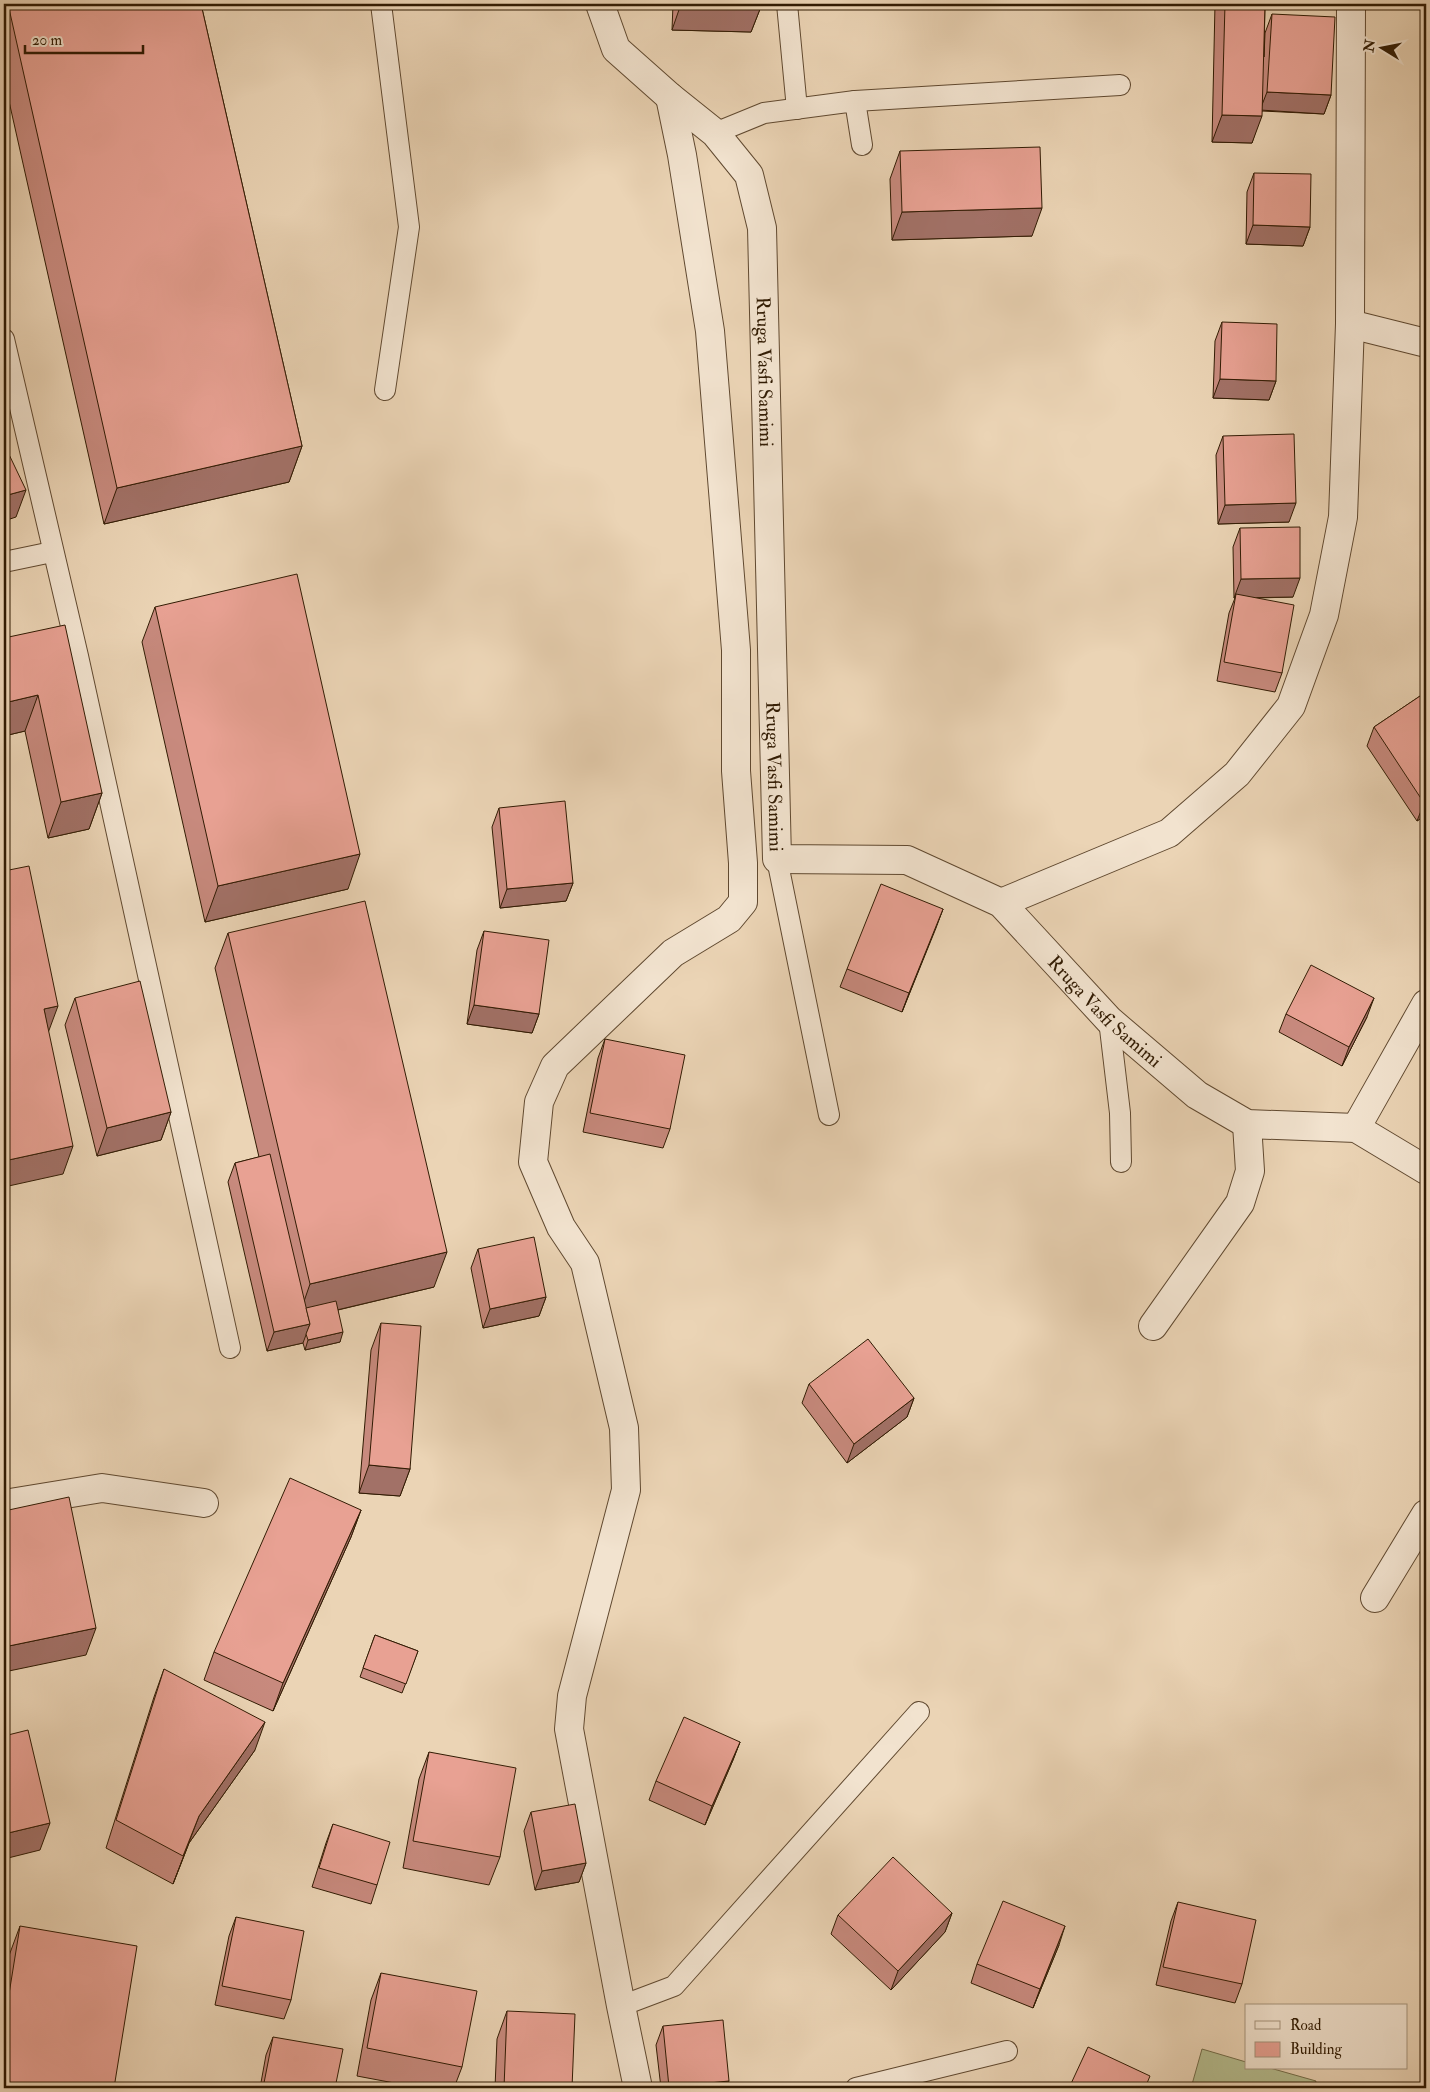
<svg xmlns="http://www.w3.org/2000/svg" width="1430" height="2092" viewBox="0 0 1430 2092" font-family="'IM FELL Double Pica',serif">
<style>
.green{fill:#b5bd8f;stroke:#736c49}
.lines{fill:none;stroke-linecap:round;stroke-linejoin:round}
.lane-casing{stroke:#604930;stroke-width:22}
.street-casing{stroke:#604930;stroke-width:30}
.lane{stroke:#f2e3cf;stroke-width:20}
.street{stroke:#f2e3cf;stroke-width:28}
.wall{fill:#c88a7e;stroke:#311b03}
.shaded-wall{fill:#a27167;stroke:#311b03}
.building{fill:#e8a193;stroke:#311b03}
.labels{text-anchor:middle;stroke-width:4;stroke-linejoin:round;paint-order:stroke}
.street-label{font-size:19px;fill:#311b03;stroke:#f2e3cf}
</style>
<rect width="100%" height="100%" fill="#ebd4b5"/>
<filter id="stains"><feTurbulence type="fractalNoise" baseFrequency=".004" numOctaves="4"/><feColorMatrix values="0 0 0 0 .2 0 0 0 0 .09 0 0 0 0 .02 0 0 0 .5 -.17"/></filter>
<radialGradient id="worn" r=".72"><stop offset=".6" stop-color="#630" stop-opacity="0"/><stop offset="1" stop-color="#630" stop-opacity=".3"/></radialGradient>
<!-- green -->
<path class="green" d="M1202,2049L1246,2062V2068H1270L1316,2081L1314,2088H1191Z"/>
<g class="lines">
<defs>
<g id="lane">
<path d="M381,4L409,227L385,390"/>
<path d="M787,4L797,109"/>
<path d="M855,101L1120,85"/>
<path d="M715,133L764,113L855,101L862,145"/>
<path d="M4,339L78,656L230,1348"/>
<path d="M4,562L52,552"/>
<path d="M777,859L829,1115"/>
<path d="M1109,1020L1120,1113L1121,1162"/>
<path d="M621,2006L674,1986L919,1712"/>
<path d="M856,2088L1007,2051"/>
</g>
<g id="street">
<path id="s1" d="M600,4L616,49L670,97L715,133L749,175L762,228L777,859L907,860L1001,903L1109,1020L1197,1095L1247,1124L1356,1128L1426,1170"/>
<path d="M1350,324L1426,343"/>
<path d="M1001,903L1169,833L1237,774L1291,706L1324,615L1343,517L1350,324L1351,4"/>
<path d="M1356,1128L1426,1004"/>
<path d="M1153,1326L1240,1203L1250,1171L1247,1124"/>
<path d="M4,1504L102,1488L204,1503"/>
<path d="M1375,1598L1426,1514"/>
<path d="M638,2088L621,2006L569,1729L572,1696L626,1490L624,1428L585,1263L561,1227L533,1162L539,1102L555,1066L673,953L729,919L743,902V863L736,771V650L710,331L682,155L670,97"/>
</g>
</defs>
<!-- lane casing -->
<use href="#lane" class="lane-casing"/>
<!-- street casing -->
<use href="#street" class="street-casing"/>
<!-- lane -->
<use href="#lane" class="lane"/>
<!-- street -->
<use href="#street" class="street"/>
</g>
<!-- wall -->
<g class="wall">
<path d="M4,4H201L302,446L289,482L104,524L4,79Z"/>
<path d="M673,4H762L751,32L672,30Z"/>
<path d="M1215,4H1265L1264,57L1265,33L1272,14L1331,95L1324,114L1262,111L1252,143L1212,142Z"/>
<path d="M1426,45V125H1422V58Z"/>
<path d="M900,151L1032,236L892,240L890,179Z"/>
<path d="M1254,173L1310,227L1303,246L1246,244L1247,192Z"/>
<path d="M1222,322L1276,381L1269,400L1213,398L1215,341Z"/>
<path d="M1223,436L1289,522L1218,524L1216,455Z"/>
<path d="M1240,528L1293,597L1257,598L1282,673L1275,692L1217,681L1229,613L1235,598H1234L1233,547Z"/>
<path d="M155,607L348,889L205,922L142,642Z"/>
<path d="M4,638L102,793L89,829L48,838L25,731L4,736Z"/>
<path d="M1426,692V815L1417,821L1367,746L1374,727Z"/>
<path d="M499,808L573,883L566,901L500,908L492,827Z"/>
<path d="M943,909L902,1012L840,987L847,969Z"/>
<path d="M484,931L539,1014L532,1033L467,1024L477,950Z"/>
<path d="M228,933L434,1287L338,1310L340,1342L305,1350L303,1343L267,1351L228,1182L235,1163L259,1157L215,968Z"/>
<path d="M75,998L171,1112L161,1140L97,1156L65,1025Z"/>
<path d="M1286,1014L1367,1017L1342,1066L1279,1032Z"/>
<path d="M605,1039L670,1129L663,1148L583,1132L598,1058Z"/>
<path d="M478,1249L546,1297L539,1316L483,1328L471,1268Z"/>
<path d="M381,1323L410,1469L400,1496L359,1493L371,1350Z"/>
<path d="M809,1384L914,1398L907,1417L847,1463L802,1403Z"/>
<path d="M361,1510L351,1537L273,1711L204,1680L214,1652Z"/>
<path d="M375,1635L418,1651L402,1693L360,1677Z"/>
<path d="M164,1669L255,1750L189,1843L173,1884L106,1848L154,1697Z"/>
<path d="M740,1742L733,1760L705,1825L649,1800L656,1781Z"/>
<path d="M429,1752L500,1857L489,1885L403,1868L419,1779Z"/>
<path d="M531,1812L586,1863L579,1882L535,1890L524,1831Z"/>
<path d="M333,1824L377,1885L371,1904L312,1887L326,1843Z"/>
<path d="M1178,1902L1242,1984L1235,2003L1156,1985L1171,1921Z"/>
<path d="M952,1913L945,1932L891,1990L831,1934L838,1915Z"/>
<path d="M236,1917L291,2000L284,2019L215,2005L229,1936Z"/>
<path d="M20,1926L4,2088V1983L7,1961Z"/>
<path d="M1059,1945L1033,2008L971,1983L977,1964Z"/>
<path d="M381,1973L462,2067L454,2088H421L357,2076L371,2000Z"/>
<path d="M507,2011L572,2088H495L497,2039Z"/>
<path d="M663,2026L726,2088H661L656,2045Z"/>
<path d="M273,2037L335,2088H260L266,2055Z"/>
</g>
<!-- shaded-wall -->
<g class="shaded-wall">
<path d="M681,4H762L751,32L672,30Z"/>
<path d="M1267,92L1331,95L1324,114L1260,110Z"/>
<path d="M1426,113V125H1422Z"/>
<path d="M1222,115L1262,116L1252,143L1212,142Z"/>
<path d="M1042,208L1032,236L892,240L902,212Z"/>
<path d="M1253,225L1310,227L1303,246L1246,244Z"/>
<path d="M1220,379L1276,381L1269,400L1213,398Z"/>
<path d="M8,401L4,413V403Z"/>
<path d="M302,446L289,482L104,524L117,488Z"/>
<path d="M26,490L16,517L4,521V496Z"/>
<path d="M1296,503L1289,522L1218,524L1225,505Z"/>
<path d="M1300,578L1293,597L1235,598L1236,594L1235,598H1234L1241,579Z"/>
<path d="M38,695L25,731L4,736V703Z"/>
<path d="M102,793L89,829L48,838L61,802Z"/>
<path d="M1426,801V815L1417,821L1424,803Z"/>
<path d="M360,854L348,889L205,922L218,886Z"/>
<path d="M573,883L566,901L500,908L507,889Z"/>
<path d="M943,909L936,928L902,1012L909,993Z"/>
<path d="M1374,998L1367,1017L1342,1066L1349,1047Z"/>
<path d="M474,1005L539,1014L532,1033L467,1024Z"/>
<path d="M58,1006L48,1033L44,1009Z"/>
<path d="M171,1112L161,1140L97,1156L107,1128Z"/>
<path d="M73,1146L63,1174L4,1187V1161Z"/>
<path d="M447,1252L434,1287L303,1318L301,1310L310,1284Z"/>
<path d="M546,1297L539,1316L483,1328L490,1309Z"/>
<path d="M310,1324L303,1343L267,1351L274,1332Z"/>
<path d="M343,1332L340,1342L305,1350L308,1340Z"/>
<path d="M914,1398L907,1417L847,1463L854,1444Z"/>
<path d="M369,1465L410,1469L400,1496L359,1493Z"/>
<path d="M361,1510L351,1537L273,1711L283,1683Z"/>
<path d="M96,1628L86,1655L4,1672V1647Z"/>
<path d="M265,1722L255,1750L189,1843L173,1884L199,1816Z"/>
<path d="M740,1742L733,1760L705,1825L712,1806Z"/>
<path d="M50,1823L40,1850L4,1859V1834Z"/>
<path d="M586,1863L579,1882L535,1890L542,1871Z"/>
<path d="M952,1913L945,1932L891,1990L898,1971Z"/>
<path d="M1065,1926L1059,1945L1033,2008L1040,1989Z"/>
<path d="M729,2081L726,2088H669V2087Z"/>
</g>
<!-- building -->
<g class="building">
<path d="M8,4H201L302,446L117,488Z"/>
<path d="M1225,4H1265L1262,116L1222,115Z"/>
<path d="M1272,14L1335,17L1331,95L1267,92Z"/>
<path d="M1040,147L1042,208L902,212L900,151Z"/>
<path d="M1254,173L1311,174L1310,227L1253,225Z"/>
<path d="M1222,322L1277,324L1276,381L1220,379Z"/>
<path d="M4,393L8,401L4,403Z"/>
<path d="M1294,434L1296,503L1225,505L1223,436Z"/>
<path d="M4,444L26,490L4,496Z"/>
<path d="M1300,527V578L1241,579L1240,528Z"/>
<path d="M297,574L360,854L218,886L155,607Z"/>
<path d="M1236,594L1294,605L1282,673L1224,662Z"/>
<path d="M65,625L102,793L61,802L38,695L4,703V638Z"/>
<path d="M1426,692V801L1424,803L1374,727Z"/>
<path d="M565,801L573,883L507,889L499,808Z"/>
<path d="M29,866L58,1006L44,1009L73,1146L4,1161V871Z"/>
<path d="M881,884L943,909L909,993L847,969Z"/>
<path d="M365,901L447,1252L310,1284L228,933Z"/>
<path d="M484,931L549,940L539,1014L474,1005Z"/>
<path d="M1311,965L1374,998L1349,1047L1286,1014Z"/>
<path d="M140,981L171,1112L107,1128L75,998Z"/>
<path d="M605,1039L685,1055L670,1129L590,1113Z"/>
<path d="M270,1154L310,1324L274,1332L235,1163Z"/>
<path d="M534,1237L546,1297L490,1309L478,1249Z"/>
<path d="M336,1301L343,1332L308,1340L306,1334L310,1324L306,1308Z"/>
<path d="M381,1323L421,1326L410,1469L369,1465Z"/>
<path d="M868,1339L914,1398L854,1444L809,1384Z"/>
<path d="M290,1478L361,1510L283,1683L214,1652Z"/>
<path d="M69,1497L96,1628L4,1647V1511Z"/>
<path d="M375,1635L418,1651L406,1684L363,1668Z"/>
<path d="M164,1669L265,1722L199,1816L183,1856L116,1820Z"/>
<path d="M684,1717L740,1742L712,1806L656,1781Z"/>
<path d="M28,1730L50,1823L4,1834V1736Z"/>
<path d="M429,1752L516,1768L500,1857L413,1841Z"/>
<path d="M575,1804L586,1863L542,1871L531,1812Z"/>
<path d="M333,1824L390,1842L377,1885L319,1868Z"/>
<path d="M893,1857L952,1913L898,1971L838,1915Z"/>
<path d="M1003,1901L1065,1926L1040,1989L977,1964Z"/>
<path d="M1178,1902L1256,1920L1242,1984L1163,1967Z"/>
<path d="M236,1917L304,1931L291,2000L222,1986Z"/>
<path d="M20,1926L137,1946L114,2088H4V2025Z"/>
<path d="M381,1973L477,1991L462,2067L367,2048Z"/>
<path d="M507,2011L575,2014L572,2088H504Z"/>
<path d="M723,2020L729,2081L669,2087L663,2026Z"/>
<path d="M273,2037L343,2049L335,2088H263Z"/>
<path d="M1088,2047L1150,2076L1145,2088H1069Z"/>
</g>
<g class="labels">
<!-- street labels -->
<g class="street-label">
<text dy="7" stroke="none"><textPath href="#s1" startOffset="430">Rruga Vasfi Samimi</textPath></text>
<text dy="7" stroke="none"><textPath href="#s1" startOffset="835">Rruga Vasfi Samimi</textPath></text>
<text dy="7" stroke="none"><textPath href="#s1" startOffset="1301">Rruga Vasfi Samimi</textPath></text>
</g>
</g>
<!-- margin -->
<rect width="1430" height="2092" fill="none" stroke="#ebd4b5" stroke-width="20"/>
<rect x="5" y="5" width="1420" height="2082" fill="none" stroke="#311b03" stroke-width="2.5"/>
<rect x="10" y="10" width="1410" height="2072" fill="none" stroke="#311b03"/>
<!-- legend -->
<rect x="1245" y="2004" width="162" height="65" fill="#f2e3cf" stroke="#a5937d"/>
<rect x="1255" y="2021" width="25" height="8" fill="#f2e3cf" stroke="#a5937d"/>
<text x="1290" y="2030" font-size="15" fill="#311b03">Road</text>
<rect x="1255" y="2042" width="25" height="15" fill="#e8a193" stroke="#a5937d"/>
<text x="1290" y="2054" font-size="15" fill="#311b03">Building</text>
<!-- north arrow -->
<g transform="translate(1382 48) rotate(280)" stroke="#f2e3cf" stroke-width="4" paint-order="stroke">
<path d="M0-4L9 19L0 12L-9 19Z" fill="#311b03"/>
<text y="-8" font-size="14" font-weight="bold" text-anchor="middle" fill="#311b03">N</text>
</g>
<!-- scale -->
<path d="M25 45v8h118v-8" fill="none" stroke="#311b03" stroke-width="2.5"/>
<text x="32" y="45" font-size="15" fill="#311b03" stroke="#f2e3cf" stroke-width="4" paint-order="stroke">20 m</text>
<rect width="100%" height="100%" filter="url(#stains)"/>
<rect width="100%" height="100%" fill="url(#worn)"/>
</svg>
